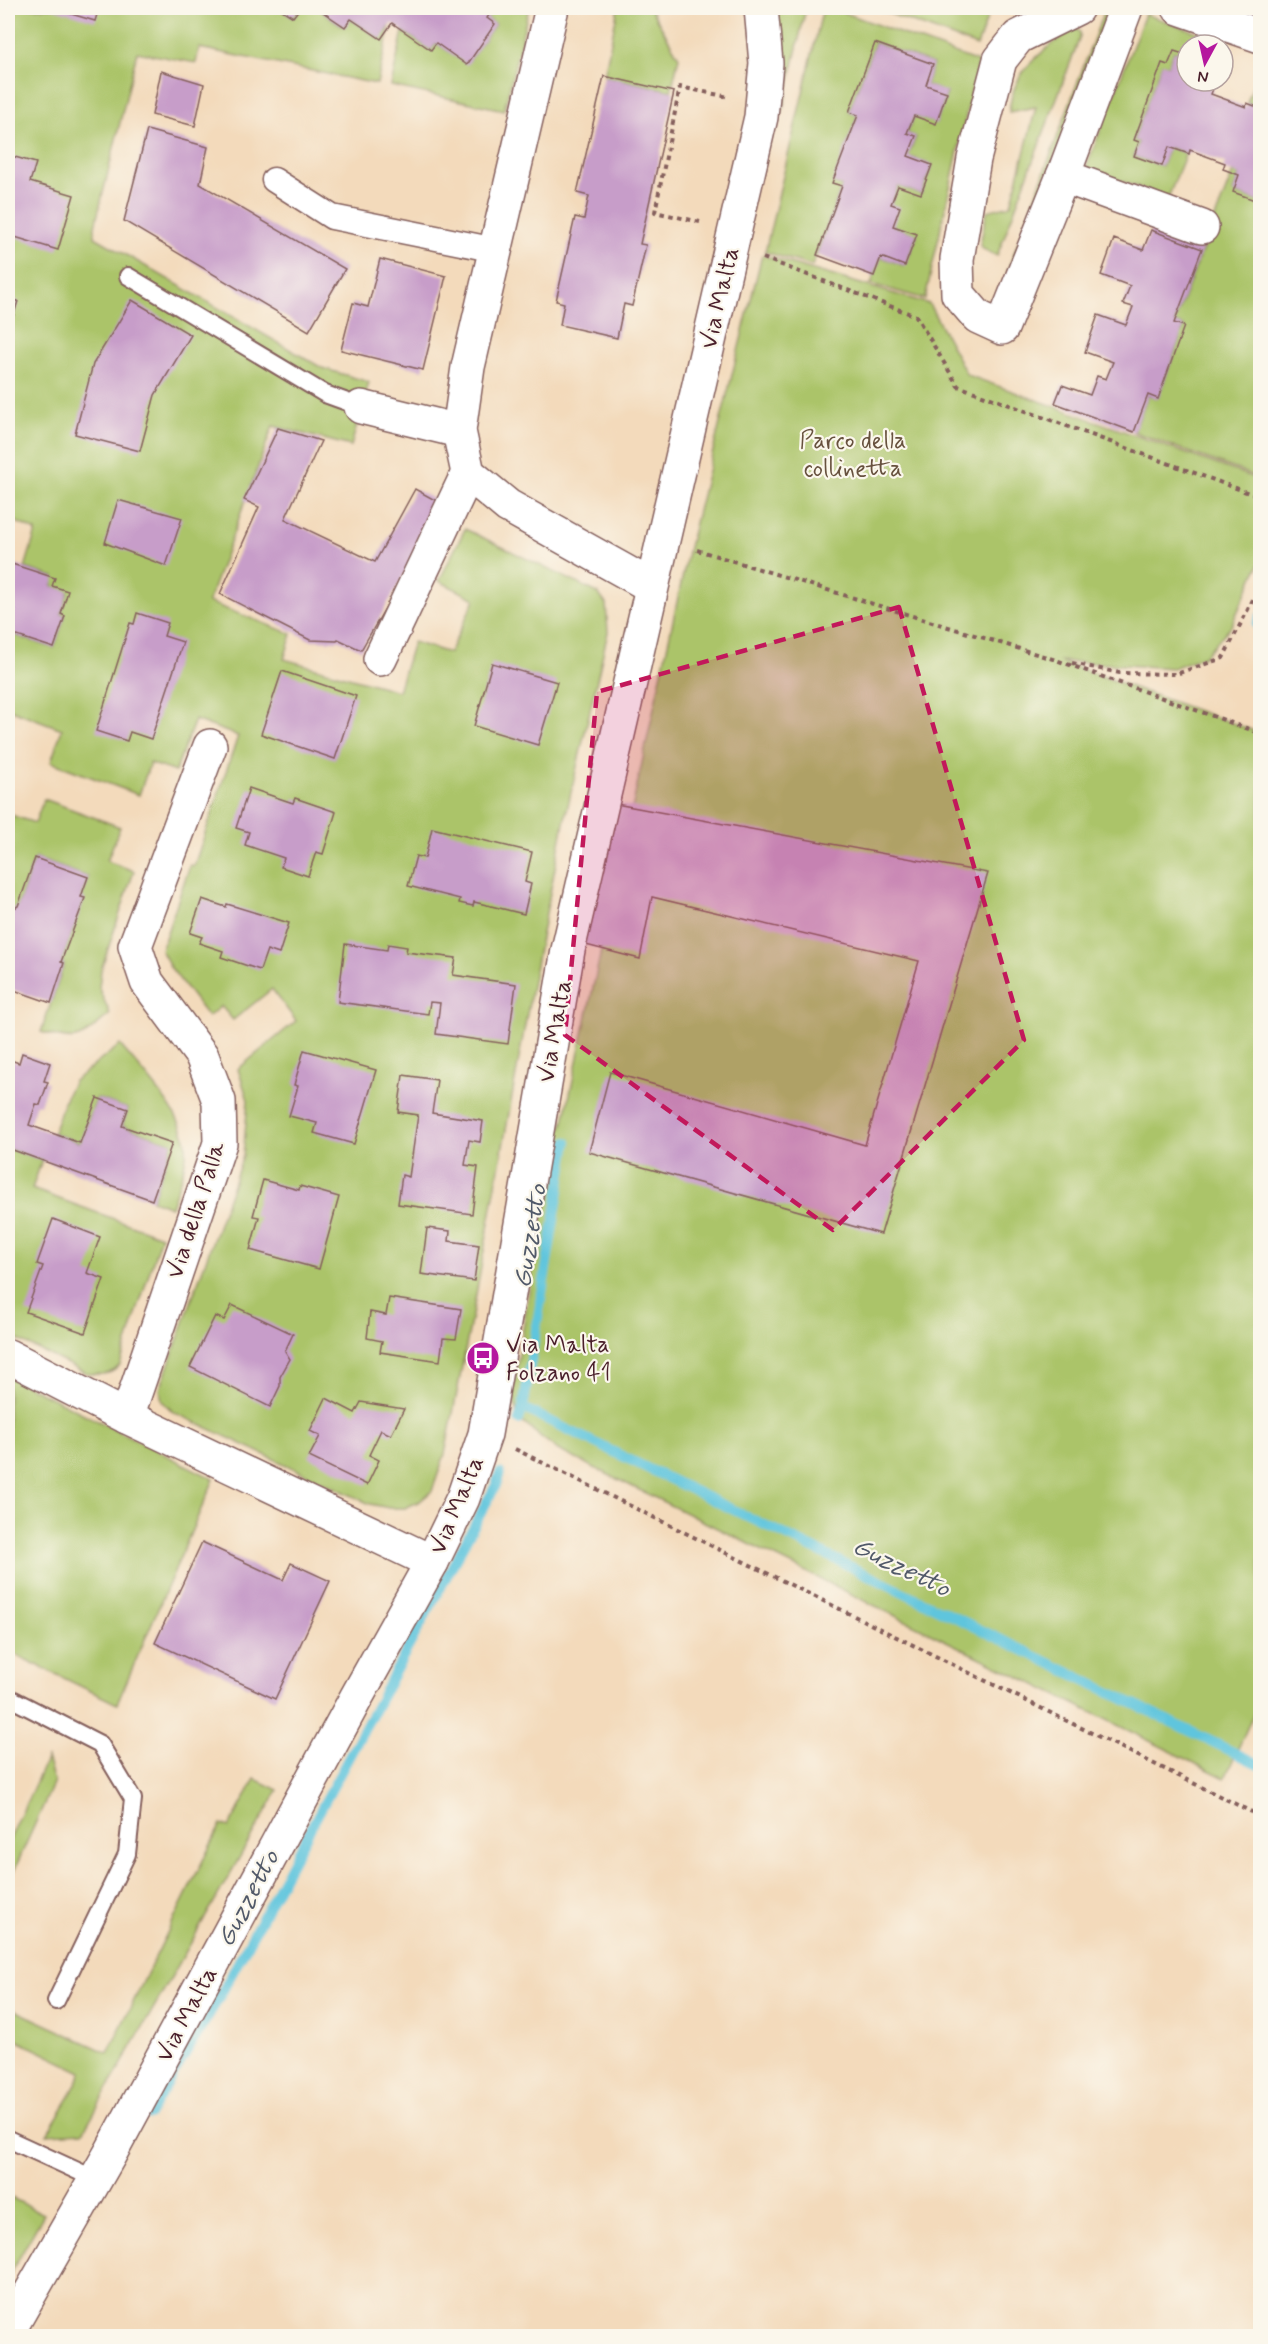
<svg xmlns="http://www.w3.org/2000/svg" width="1268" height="2344" viewBox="0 0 1268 2344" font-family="Mynerve,sans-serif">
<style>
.green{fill:#abc469;stroke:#7a724a;stroke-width:1.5}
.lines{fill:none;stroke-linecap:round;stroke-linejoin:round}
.stream{stroke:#5fc5dd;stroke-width:10}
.building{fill:#c79dc9}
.service-casing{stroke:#85605d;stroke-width:20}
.pedestrian-casing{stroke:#85605d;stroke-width:27}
.minor-casing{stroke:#85605d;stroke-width:36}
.tertiary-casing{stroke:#85605d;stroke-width:36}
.path{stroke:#85605d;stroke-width:4;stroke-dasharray:4.5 4.5;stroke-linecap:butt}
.service{stroke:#fff;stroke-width:16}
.pedestrian{stroke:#fff;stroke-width:24}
.minor{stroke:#fff;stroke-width:33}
.tertiary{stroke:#fff;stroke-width:33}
.marked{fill:#c2185b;fill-opacity:0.2;stroke:#c2185b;stroke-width:4.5;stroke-dasharray:12 8;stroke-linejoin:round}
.labels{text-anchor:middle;stroke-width:4.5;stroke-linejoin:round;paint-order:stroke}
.street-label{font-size:24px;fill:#4a1f2b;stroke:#fbf7ec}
.park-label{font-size:24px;fill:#67513e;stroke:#fbf7ec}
.poi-label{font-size:24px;fill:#4a1f2b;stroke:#fbf7ec;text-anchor:start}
.water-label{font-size:26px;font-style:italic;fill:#515969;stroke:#fbf7ec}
</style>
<rect width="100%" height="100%" fill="#fbf7ec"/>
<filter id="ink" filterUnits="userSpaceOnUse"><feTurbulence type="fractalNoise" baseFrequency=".0167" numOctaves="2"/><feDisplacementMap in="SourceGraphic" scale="12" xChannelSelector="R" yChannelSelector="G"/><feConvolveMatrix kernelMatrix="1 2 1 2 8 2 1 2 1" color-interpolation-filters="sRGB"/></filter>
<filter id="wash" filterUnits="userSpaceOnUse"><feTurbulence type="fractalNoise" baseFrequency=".008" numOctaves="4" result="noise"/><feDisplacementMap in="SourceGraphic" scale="24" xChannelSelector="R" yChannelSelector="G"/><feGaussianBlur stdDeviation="1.35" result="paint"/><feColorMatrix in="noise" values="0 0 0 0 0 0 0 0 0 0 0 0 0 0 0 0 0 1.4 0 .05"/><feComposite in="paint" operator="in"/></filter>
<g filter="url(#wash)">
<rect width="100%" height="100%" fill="#f3dabb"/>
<!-- green -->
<g class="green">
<path d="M15,8H279L293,17L300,8H317L344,27L351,19L380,39L390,25L377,84L199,48L196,63L137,52L95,226V237L322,368L369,382L351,446L273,426L208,602L292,634L284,659L398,691L413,642L449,653L475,599L439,581L465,529L598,593L606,604L608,632L564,823L540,943L475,1300L445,1454L432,1491L420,1501L405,1508H389L370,1504L173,1412L162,1401L160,1389L243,1156L248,1100L238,1069L296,1021L272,989L233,1020L221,1006L208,1017L171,968L161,950L190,865L194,866L238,736L195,720L175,772L150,763L139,795L51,762L62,729L9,709L8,713V633L54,648L65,616L61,614L68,592L52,586L54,577L25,568L36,531L8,518V33Z"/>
<path d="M484,8H529L504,110L391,86L403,31L431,50L436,43L467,64L495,24L487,18L490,12Z"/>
<path d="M618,8H650L679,57L671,91L604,76Z"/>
<path d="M775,8H806L782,114C785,77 781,44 775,8Z"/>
<path d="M823,8H832L978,62L925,299L871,284L881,257L905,266L917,235L893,226L891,204L898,186L921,194L932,165L908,156L916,137L907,133L914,116L936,123L947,93L926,85L933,64L875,43L849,112L858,115L833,183L842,186L812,266L765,252Z"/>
<path d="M874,8H975L989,13L977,46Z"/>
<path d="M1103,14L1108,15L1011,273L1007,272Z"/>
<path d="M1145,14L1229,43L1223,60V45H1187V55L1174,51L1168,65L1162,64L1134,140L1139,142L1134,156L1162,166L1169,147L1186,153L1168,198L1086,168Z"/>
<path d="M1076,29L1080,32V37L997,256L983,249L980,245L987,211L1011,205L1036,107L1009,112C1013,70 1038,55 1069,31Z"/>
<path d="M1260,65V108L1247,103Z"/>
<path d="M1233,172L1239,175L1233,192L1260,202V478L1134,432L1148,395L1158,398L1184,326L1174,323Z"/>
<path d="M762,255L929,304L967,375L1260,480V562L1231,626L1204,656L1173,668L1059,661L1260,733V1699L1225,1778L558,1450L518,1419L513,1393L550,1158L564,1121L689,547Z"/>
<path d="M44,799L120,827L107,861L134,871L101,970L99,988L110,1014C78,1040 82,1044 41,1032L64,964L61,962L84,899L81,897L88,877L35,858L18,906L8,912V814L35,823Z"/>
<path d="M120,1045C140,1069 183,1113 186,1144C188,1165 177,1187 171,1207L152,1200L172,1143L122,1126L128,1109L97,1098L80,1143L53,1133L67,1094L74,1081Z"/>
<path d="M10,1149L42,1160L32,1189L161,1236L120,1365C111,1376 99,1375 86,1373L8,1335V1153Z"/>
<path d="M8,1376L214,1479L117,1704L8,1651Z"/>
<path d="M47,1758L54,1782L8,1884V1843Z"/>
<path d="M255,1779L278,1790L83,2132L47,2134L69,2098L82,2072L8,2036V2007L108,2053L221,1824L229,1827Z"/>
<path d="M8,2196L44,2214L8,2278Z"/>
</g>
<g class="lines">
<!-- stream -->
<g class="stream">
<path d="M1257,625L1260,617"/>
<path d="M523,1408L1260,1765"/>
<path d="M519,1420L523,1408L567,1142"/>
<path d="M149,2115L215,2005L496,1485L500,1473"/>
</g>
</g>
<g id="blocks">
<!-- building -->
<g class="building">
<path d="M51,8H99L95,21Z"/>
<path d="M279,8H300L293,17Z"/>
<path d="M317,8H484L491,12L487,18L495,24L467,65L436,43L431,50L392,23L381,39L351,19L345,27Z"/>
<path d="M875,43L933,64L926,85L947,92L936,124L914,116L907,133L916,136L908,156L932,165L921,194L898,186L891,204L900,207L893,226L917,234L905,266L881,257L874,276L817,255L842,186L832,183L858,115L849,112Z"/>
<path d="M1174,51L1187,55V81H1194L1213,89L1211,94L1246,107L1247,103L1260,108V202L1233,192L1239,175L1223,169L1225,163L1190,150L1189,154L1169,147L1162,166L1134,156L1139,142L1134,140L1162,63L1168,65Z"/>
<path d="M161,71L204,84L195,126L152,115Z"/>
<path d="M604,76L674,92L640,244L646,245L632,306L624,304L617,338L560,325L564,303L556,301L575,217L584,219L589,196L577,193Z"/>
<path d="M147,130L208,147L200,184L345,269L309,331L124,221Z"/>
<path d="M8,155L36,163L30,182L74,195L58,250L8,235Z"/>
<path d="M1151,230L1202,249L1174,323L1184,326L1158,399L1148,395L1134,432L1055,403L1062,385L1090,395L1097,376L1106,379L1113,362L1085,352L1098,315L1126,325L1133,307L1123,304L1130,286L1101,275L1114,239L1143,250Z"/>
<path d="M380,259L446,276L423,370L341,350L353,303L368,307Z"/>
<path d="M8,298L18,301L8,334Z"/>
<path d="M132,300L191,335L155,395L140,451L75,434L93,364Z"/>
<path d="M278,428L321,441L285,519L375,562L415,489L444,505L361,650L338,639L337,641L310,640L220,594L259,507L244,500Z"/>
<path d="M118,500L182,518L166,566L105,543Z"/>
<path d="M8,558L11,559L9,563L55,578L52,586L68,591L61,614L65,616L54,648L8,633Z"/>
<path d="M137,613L168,623L164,636L183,642L151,739L130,732L127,741L96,731L130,623L134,624Z"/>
<path d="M492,663L557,682L538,745L474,726Z"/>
<path d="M282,671L356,696L335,759L261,734Z"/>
<path d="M249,788L293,803L295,798L336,812L323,854L316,852L308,876L281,867L284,858L245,845L249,832L236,828Z"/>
<path d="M616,804L988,873L881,1234L589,1152L610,1072L865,1145L919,961L652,897L640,959L582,944Z"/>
<path d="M432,828L532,852L525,882L531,884L524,914L474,902L473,906L459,903L460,899L408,886L416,856L425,858Z"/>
<path d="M35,858L88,877L81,897L85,898L61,962L64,963L51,1003L8,988V912L18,906Z"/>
<path d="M202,899L226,907L227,904L289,923L279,954L267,950L260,970L221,957L223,951L199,943L202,937L190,933Z"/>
<path d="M345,944L387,950L388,944L407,947L406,952L456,958L453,975L516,984L508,1044L436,1034L440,1003L430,1002L428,1014L338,1002Z"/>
<path d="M304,1050L376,1070L354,1144L314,1133L317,1123L289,1116L298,1086L294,1085Z"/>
<path d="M22,1053L50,1063L44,1081L48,1082L40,1105L36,1104L29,1125L80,1143L97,1098L128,1109L122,1126L172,1143L152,1200L10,1149L8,1155V1059L19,1063Z"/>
<path d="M403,1075L437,1080L432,1113L483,1121L480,1142L469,1140L465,1165L478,1167L472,1214L398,1204L402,1175L409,1177L418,1115L398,1112Z"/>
<path d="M263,1180L299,1190L300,1186L339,1197L319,1269L250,1250L259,1217L253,1216Z"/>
<path d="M53,1219L100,1237L87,1273L104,1279L85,1333L26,1312L43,1266L37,1264Z"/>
<path d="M427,1228L450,1231L449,1241L479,1245L474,1281L421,1274Z"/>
<path d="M389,1298L461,1309L456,1339L443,1338L440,1361L380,1352L382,1341L367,1338L370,1312L386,1315Z"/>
<path d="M232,1305L293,1334L285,1351L290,1359L280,1377V1386L270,1407L190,1367L215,1316L224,1320Z"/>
<path d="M326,1398L355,1413L361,1402L404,1409L391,1435L381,1430L369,1455L379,1460L367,1485L309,1457L320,1436L310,1431Z"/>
<path d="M202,1542L283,1580L291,1563L330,1581L275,1699L155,1643Z"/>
</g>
</g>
</g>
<g filter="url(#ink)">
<use href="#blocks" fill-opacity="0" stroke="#85605d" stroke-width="1.5"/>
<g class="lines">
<defs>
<g id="service">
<path d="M128,276L325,394L361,407"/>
<path d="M8,1697L100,1744L133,1799L127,1854L56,2001"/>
<path d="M8,2139L95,2179"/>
</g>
<path id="pedestrian" d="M274,180L332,217L496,250"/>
<g id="minor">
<path d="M552,8L468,367L459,431L468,473L508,506L651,586"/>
<path d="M1077,8L1018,37L1000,60L974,159L957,259L958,294L978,317L1002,328L1063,176L1126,8"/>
<path d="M1179,8L1260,36"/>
<path d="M1063,176L1202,227"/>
<path d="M361,407L459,431"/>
<path d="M380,659L468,473"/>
<path d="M8,1356L127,1417L432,1562"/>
<path d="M127,1417L220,1143L219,1101L202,1056L147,982L135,946L210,746"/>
</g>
<path id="tertiary" d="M8,2332L110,2154L356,1698L432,1562L463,1498L485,1434L568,950L761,117L766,63L761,8"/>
</defs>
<!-- service casing -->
<use href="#service" class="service-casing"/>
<!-- pedestrian casing -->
<use href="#pedestrian" class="pedestrian-casing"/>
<!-- minor casing -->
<use href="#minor" class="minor-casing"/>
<!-- tertiary casing -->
<use href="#tertiary" class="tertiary-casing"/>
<!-- path -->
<g class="path">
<path d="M700,222L655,212L680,87L729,97"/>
<path d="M763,258L916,316L958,386L1260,497"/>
<path d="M697,550L1056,660L1260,733"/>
<path d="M1072,663L1120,673L1176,674L1223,658L1260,586"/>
<path d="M515,1449L1260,1816"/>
</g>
<!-- service -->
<use href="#service" class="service"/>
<!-- pedestrian -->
<use href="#pedestrian" class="pedestrian"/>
<!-- minor -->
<use href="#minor" class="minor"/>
<!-- tertiary -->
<use href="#tertiary" class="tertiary"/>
</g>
</g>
<!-- marked area -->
<path class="marked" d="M899,607L1024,1040L833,1230L565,1035L597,692Z"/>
<!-- icons -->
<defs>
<symbol id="bus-disc" viewBox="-11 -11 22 22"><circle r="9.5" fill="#b5179e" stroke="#fbf7ec"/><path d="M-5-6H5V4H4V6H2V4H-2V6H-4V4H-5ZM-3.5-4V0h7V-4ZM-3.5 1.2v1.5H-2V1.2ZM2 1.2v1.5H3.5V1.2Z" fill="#fff"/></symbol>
</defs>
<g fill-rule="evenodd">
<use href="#bus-disc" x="464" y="1339" width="38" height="38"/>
</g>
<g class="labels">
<!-- street labels -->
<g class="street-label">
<text transform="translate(719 298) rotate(-77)" y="8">Via Malta</text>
<text transform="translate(554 1031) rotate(-80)" y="8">Via Malta</text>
<text transform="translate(195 1210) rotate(-72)" y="8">Via della Palla</text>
<text transform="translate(456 1505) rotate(-67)" y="8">Via Malta</text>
<text transform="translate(186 2014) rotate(-62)" y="8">Via Malta</text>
</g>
<!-- park labels -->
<g class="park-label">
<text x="853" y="448">Parco della<tspan x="853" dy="28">collinetta</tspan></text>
</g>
<!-- poi labels -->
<g class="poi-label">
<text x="506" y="1352">Via Malta<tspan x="506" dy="28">Folzano 41</tspan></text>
</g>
<!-- water labels -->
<g class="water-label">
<text transform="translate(529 1236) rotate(-81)" y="9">Guzzetto</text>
<text transform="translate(902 1566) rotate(26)" y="9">Guzzetto</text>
<text transform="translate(247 1898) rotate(-62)" y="9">Guzzetto</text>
</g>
</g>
<!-- margin -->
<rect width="1268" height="2344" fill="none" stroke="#fbf7ec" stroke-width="30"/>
<!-- north arrow -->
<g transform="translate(1205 63) rotate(188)"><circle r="28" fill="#fbf7ec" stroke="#b4a19f" stroke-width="1.5"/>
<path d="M0-4.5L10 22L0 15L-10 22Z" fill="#b5179e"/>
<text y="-9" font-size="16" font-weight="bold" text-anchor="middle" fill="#4a1f2b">N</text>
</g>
</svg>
